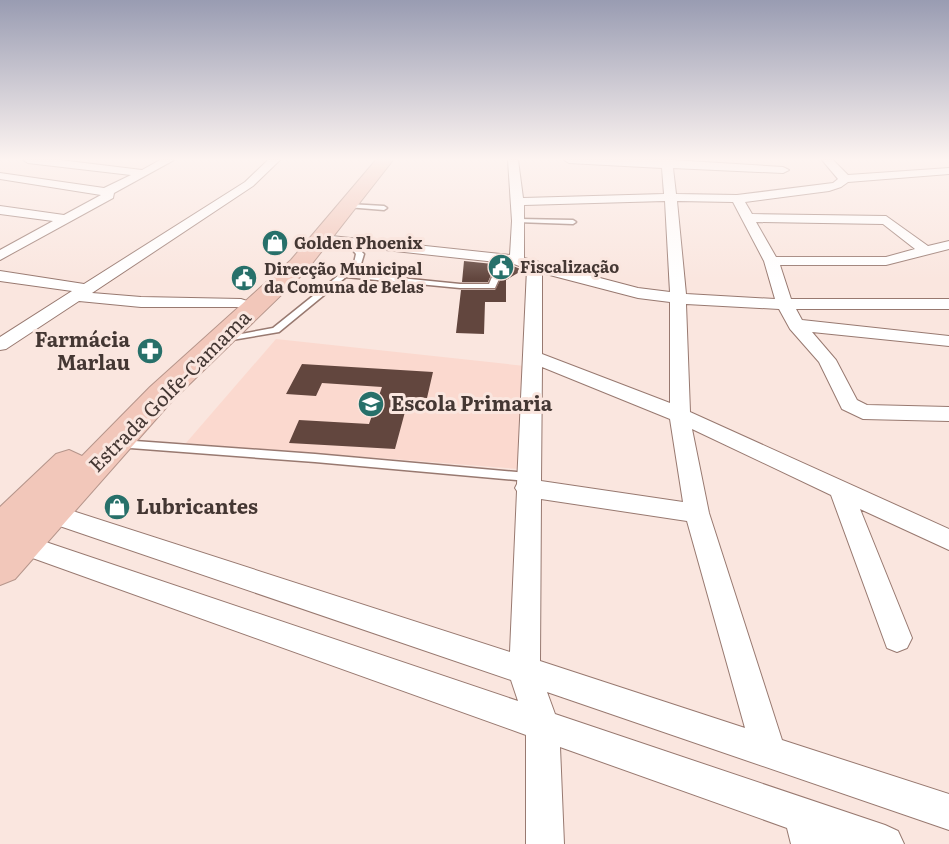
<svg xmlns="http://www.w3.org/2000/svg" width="949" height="844" viewBox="0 0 949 844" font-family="Literata,serif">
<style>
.built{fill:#fbd9cf}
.building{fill:#62463e}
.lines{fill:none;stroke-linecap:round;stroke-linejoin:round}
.lane-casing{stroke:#987970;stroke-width:3}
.street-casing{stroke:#987970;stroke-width:2}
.highway-casing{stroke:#b5958b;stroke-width:2}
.lane{fill:#fff;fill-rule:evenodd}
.street{fill:#fff;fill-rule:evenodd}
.highway{fill:#f2c7ba;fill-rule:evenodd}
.labels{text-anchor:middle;stroke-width:6;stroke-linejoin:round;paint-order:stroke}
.far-poi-label{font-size:16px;font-weight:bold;fill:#443733;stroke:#fae6df;text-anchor:start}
.poi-label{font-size:20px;font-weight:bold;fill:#443733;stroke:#fae6df;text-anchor:start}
.street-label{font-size:20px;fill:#443733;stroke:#fae6df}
</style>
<rect width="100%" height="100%" fill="#fae6df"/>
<!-- built -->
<path class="built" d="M276,339L525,366L519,469L186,443Z"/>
<!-- building -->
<g class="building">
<path d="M464,261L513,266L523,270L506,280V302H485L484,334L456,333L461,290H495L501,278L491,275L488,282H462Z"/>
<path d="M302,364L433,372L427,398L409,397L395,449L289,443L299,420L369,424L382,387L322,383L316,396L286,394Z"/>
</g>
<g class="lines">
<defs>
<g id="lane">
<path d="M349,204L384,206L387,208L384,210L347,207V205Z"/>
<path d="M519,219L573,220L576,222L573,224L517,222L516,221Z"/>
<path d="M349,240L364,254L361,264L350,273L460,284H489L492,277L499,279L495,288H460L346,277L279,332L220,342V338L273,328L354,263L356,254L346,242Z"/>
<path d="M121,440L315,454L528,473L532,474L534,477L532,480L528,481L315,462L117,447L116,444L117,441Z"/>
</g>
<g id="street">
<path d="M23,160H60L142,170L160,160H174L114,193L113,198L0,260V250L53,221L0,214V206L64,215L101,195L0,179V173L104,188L131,175L28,163Z"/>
<path d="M268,160H280L253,186L92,293L141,297L241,299L247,301L249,304L247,307H141L79,301L6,349L0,350V337L72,291L0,281V271L84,284L245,182Z"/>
<path d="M508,160H518L523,198L664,194L662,168L569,163L564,160H672L783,167L789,170L783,173L673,168L676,194L737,195L833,183L838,179L822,160H833L848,175L949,168V174L848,182L841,187L829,191L745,202L752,214L886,216L928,246L949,241V249L886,265H780L791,299H949V309H796L802,320L949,336V346L812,332L836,360L857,400L867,405L949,407V421L863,419L842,409L819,362L790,329L779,309L686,304L690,412L949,529V550L860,509L912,638L907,648L897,652L887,648L831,495L692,429L709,513L782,740L949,794V830L547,692L555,714L885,825L898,831L904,844H791L787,828L560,747L564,844H526V735L13,551L9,544L13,537L22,534L518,701L511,680L42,520L39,513L42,506L51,504L510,652L517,491L515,488L517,484L527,269L514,264L322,243L315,239L322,235L510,255L512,221ZM665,201L670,292L638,288L524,258V205ZM677,201L733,202L764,261L775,299L686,294ZM756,222L883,224L915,249L886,257H776ZM542,273L638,298L670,302V403L542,354ZM542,367L670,419L683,502L541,481ZM541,499L687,521L745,728L540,661Z"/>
</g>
<path id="highway" d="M376,160H393L307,270L172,401L15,579L0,585V507L56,454L69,450L82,456L150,387L291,260Z"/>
</defs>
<!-- lane casing -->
<use href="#lane" class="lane-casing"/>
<!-- street casing -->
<use href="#street" class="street-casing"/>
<!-- highway casing -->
<use href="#highway" class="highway-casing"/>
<!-- lane -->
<use href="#lane" class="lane"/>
<!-- street -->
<use href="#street" class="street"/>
<!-- highway -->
<use href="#highway" class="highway"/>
</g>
<!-- sky -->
<linearGradient id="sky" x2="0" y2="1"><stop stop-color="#999cb2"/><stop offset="0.57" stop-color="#fdf4f1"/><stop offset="1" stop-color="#fdf4f1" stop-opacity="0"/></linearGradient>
<rect width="949" height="279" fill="url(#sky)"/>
<!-- icons -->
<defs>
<symbol id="shop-disc" viewBox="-11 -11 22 22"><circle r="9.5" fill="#27706a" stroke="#fae6df"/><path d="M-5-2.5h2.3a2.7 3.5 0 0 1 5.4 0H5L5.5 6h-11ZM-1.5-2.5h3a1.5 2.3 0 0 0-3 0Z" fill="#fff"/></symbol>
<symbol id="civic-disc" viewBox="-11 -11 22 22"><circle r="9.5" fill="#27706a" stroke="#fae6df"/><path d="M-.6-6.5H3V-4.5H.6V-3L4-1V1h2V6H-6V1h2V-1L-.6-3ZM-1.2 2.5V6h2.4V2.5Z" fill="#fff"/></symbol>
<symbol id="pharmacy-disc" viewBox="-11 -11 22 22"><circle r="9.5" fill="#27706a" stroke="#fae6df"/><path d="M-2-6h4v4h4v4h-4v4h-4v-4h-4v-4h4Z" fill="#fff"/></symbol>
<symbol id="school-disc" viewBox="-11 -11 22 22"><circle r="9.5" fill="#27706a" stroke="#fae6df"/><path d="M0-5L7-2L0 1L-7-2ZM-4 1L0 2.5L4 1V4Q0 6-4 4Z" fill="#fff"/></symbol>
</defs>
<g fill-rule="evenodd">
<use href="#shop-disc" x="260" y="228" width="30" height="30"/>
<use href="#civic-disc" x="486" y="252" width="30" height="30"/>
<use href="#civic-disc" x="229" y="263" width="30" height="30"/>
<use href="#pharmacy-disc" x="135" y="336" width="30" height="30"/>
<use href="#school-disc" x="356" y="389" width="30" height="30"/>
<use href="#shop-disc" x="102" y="492" width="30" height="30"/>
</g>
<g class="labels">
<!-- far-poi labels -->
<g class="far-poi-label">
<text x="294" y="249">Golden Phoenix</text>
<text x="520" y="273">Fiscalização</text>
<text x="264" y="275">Direcção Municipal<tspan x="264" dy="18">da Comuna de Belas</tspan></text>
</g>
<!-- poi labels -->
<g class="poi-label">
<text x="130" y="347" text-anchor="end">Farmácia<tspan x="130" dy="23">Marlau</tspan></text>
<text x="391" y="411">Escola Primaria</text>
<text x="136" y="514">Lubricantes</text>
</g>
<!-- street labels -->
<g class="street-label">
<text transform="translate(170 391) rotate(-45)" y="7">Estrada Golfe-Camama</text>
</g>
</g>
</svg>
